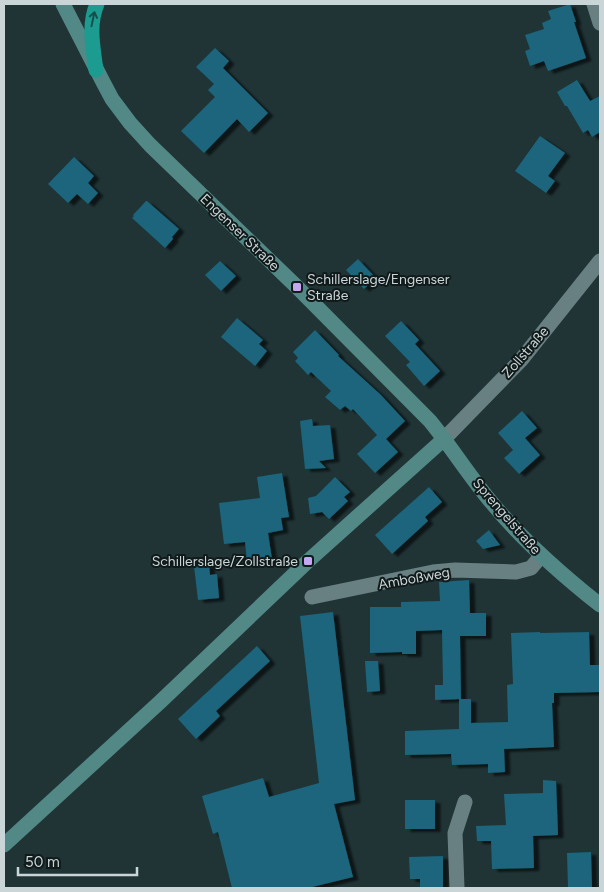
<svg xmlns="http://www.w3.org/2000/svg" width="604" height="892" viewBox="0 0 604 892" font-family="Figtree,sans-serif">
<style>
.building{fill:#1a657c;filter:url(#shadow)}
.lines{fill:none;stroke-linecap:round;stroke-linejoin:round}
.street{stroke:#698082;stroke-width:15}
.secondary{stroke:#528886;stroke-width:15}
.highway{stroke:#1c9c90;stroke-width:15}
.oneway{stroke:#154e4a}
.poi-dot{fill:#c5a7f1;stroke:#111a1b;stroke-width:2}
.labels{text-anchor:middle;stroke-width:4;stroke-linejoin:round;paint-order:stroke}
.street-label{font-size:14px;fill:#cad5d7;stroke:#111a1b}
.poi-label{font-size:14px;fill:#cad5d7;stroke:#111a1b;text-anchor:start}
</style>
<defs>
<filter id="shadow"><feDropShadow dx="5.5" dy="3" stdDeviation="1" flood-color="#0009"/></filter>
</defs>
<rect width="100%" height="100%" fill="#203436"/>
<!-- building -->
<g class="building">
<path d="M570,4L576,22H574L586,58L548,71L544,61L530,66L525,51L530,49L525,35L544,29L542,23L551,19L548,11Z"/>
<path d="M215,48L229,61L223,68L268,113L249,132L237,119L204,153L181,131L215,97L208,90L214,84L196,67Z"/>
<path d="M577,80L590,101L600,96V132L592,137L588,130L583,133L567,106H565L557,92Z"/>
<path d="M540,136L565,153L548,176L555,181L546,193L515,171Z"/>
<path d="M74,157L94,176L88,183L98,193L88,204L77,194L68,203L48,184Z"/>
<path d="M146,201H147L179,229L172,237L173,239L165,248L132,218L134,216L133,215Z"/>
<path d="M358,259L376,278L364,289L346,270Z"/>
<path d="M220,261L236,276L221,291L205,275Z"/>
<path d="M237,318L263,340L259,344L267,351L255,366L221,337Z"/>
<path d="M401,321L419,340L415,344L440,371L424,386L406,365L410,362L385,336Z"/>
<path d="M315,330L339,355L338,356L381,395L405,421L386,439L398,452L375,473L357,454L377,435L353,409L351,411L345,406L340,410L325,397L331,391L311,372L308,375L295,361L298,358L293,352Z"/>
<path d="M522,411L537,428L525,438L540,455L519,474L504,458L513,450L498,433Z"/>
<path d="M312,419L313,426L330,425L334,459L319,461L326,468L305,469L300,421Z"/>
<path d="M282,473L289,517L281,518L283,530L268,533L272,559L247,562L245,542L224,544L219,503L260,498L257,477Z"/>
<path d="M335,477L350,492L344,497L348,501L329,519L322,512L310,514L308,498L316,496Z"/>
<path d="M429,487L442,502L425,517L428,521L392,554L375,535Z"/>
<path d="M489,530L500,545L483,549L476,541Z"/>
<path d="M209,564L210,575L217,574L219,598L198,600L194,566Z"/>
<path d="M469,580L470,613H486V636H460L461,699L435,700V685H443L442,630L416,631V654H402V652L370,653V607H401V602L440,601L439,582Z"/>
<path d="M333,612L355,800L334,804L353,877L308,888H232L218,832L213,834L202,796L263,778L269,797L319,783L300,616Z"/>
<path d="M540,632V633L589,632L590,665H600V692L554,693V703H552L554,747L504,749L505,772L488,773V764L452,765L451,754L405,755V731L459,729V699H471V723L508,722L507,685L513,684L511,633Z"/>
<path d="M257,646L270,661L216,711L220,716L196,739L178,719Z"/>
<path d="M365,661H378L380,691L367,692Z"/>
<path d="M543,780L556,781L558,835L533,836L534,868L492,869L491,841H477L476,826L506,825L504,794L543,793Z"/>
<rect x="405" y="800" width="30" height="29"/>
<path d="M591,852L592,888H568L567,853Z"/>
<path d="M443,856V888H420V879H410L409,857Z"/>
</g>
<g class="lines">
<!-- street -->
<g class="street">
<path d="M594,4L600,23"/>
<path d="M444,439L521,360L600,261"/>
<path d="M312,597L433,572L455,570L516,572L531,568L541,556"/>
<path d="M457,888L455,833L465,802"/>
</g>
<!-- secondary -->
<g class="secondary">
<path d="M63,4L103,82L112,99L130,123L150,145L297,287L430,421C452,448 470,477 492,503C524,542 561,574 600,605"/>
<path d="M4,845L160,702L308,561L444,439"/>
</g>
<!-- highway -->
<path class="highway" d="M96,70C93,47 88,25 97,4"/>
</g>
<!-- one-way arrows -->
<defs><path id="oneway-shaft" d="M-6 0H5M1.5-3L5.5 0L1.5 3" fill="none" stroke-width="1.6" stroke-linecap="round" stroke-linejoin="round" transform="scale(1.25)"/></defs>
<use class="oneway" href="#oneway-shaft" transform="translate(93 19) rotate(-78)"/>
<!-- markers -->
<g class="poi-dot">
<rect x="292" y="282" width="10" height="10" rx="2.5"/>
<rect x="303" y="556" width="10" height="10" rx="2.5"/>
</g>
<g class="labels">
<!-- street labels -->
<g class="street-label">
<text transform="translate(240 232) rotate(44)" y="5">Engenser Straße</text>
<text transform="translate(525 352) rotate(-49)" y="5">Zollstraße</text>
<text transform="translate(507 516) rotate(49)" y="5">Sprengelstraße</text>
<text transform="translate(414 578) rotate(-10)" y="5">Amboßweg</text>
</g>
<!-- poi labels -->
<g class="poi-label">
<text x="307" y="284">Schillerslage/Engenser<tspan x="307" dy="16">Straße</tspan></text>
<text x="298" y="566" text-anchor="end">Schillerslage/Zollstraße</text>
</g>
</g>
<!-- border -->
<rect width="604" height="892" fill="none" stroke="#cad5d7" stroke-width="10"/>
<!-- scale -->
<path d="M18 867v8h119v-8" fill="none" stroke="#cad5d7" stroke-width="2.5"/>
<text x="25" y="867" font-size="15" fill="#cad5d7" stroke="#111a1b" stroke-width="4" paint-order="stroke">50 m</text>
</svg>
